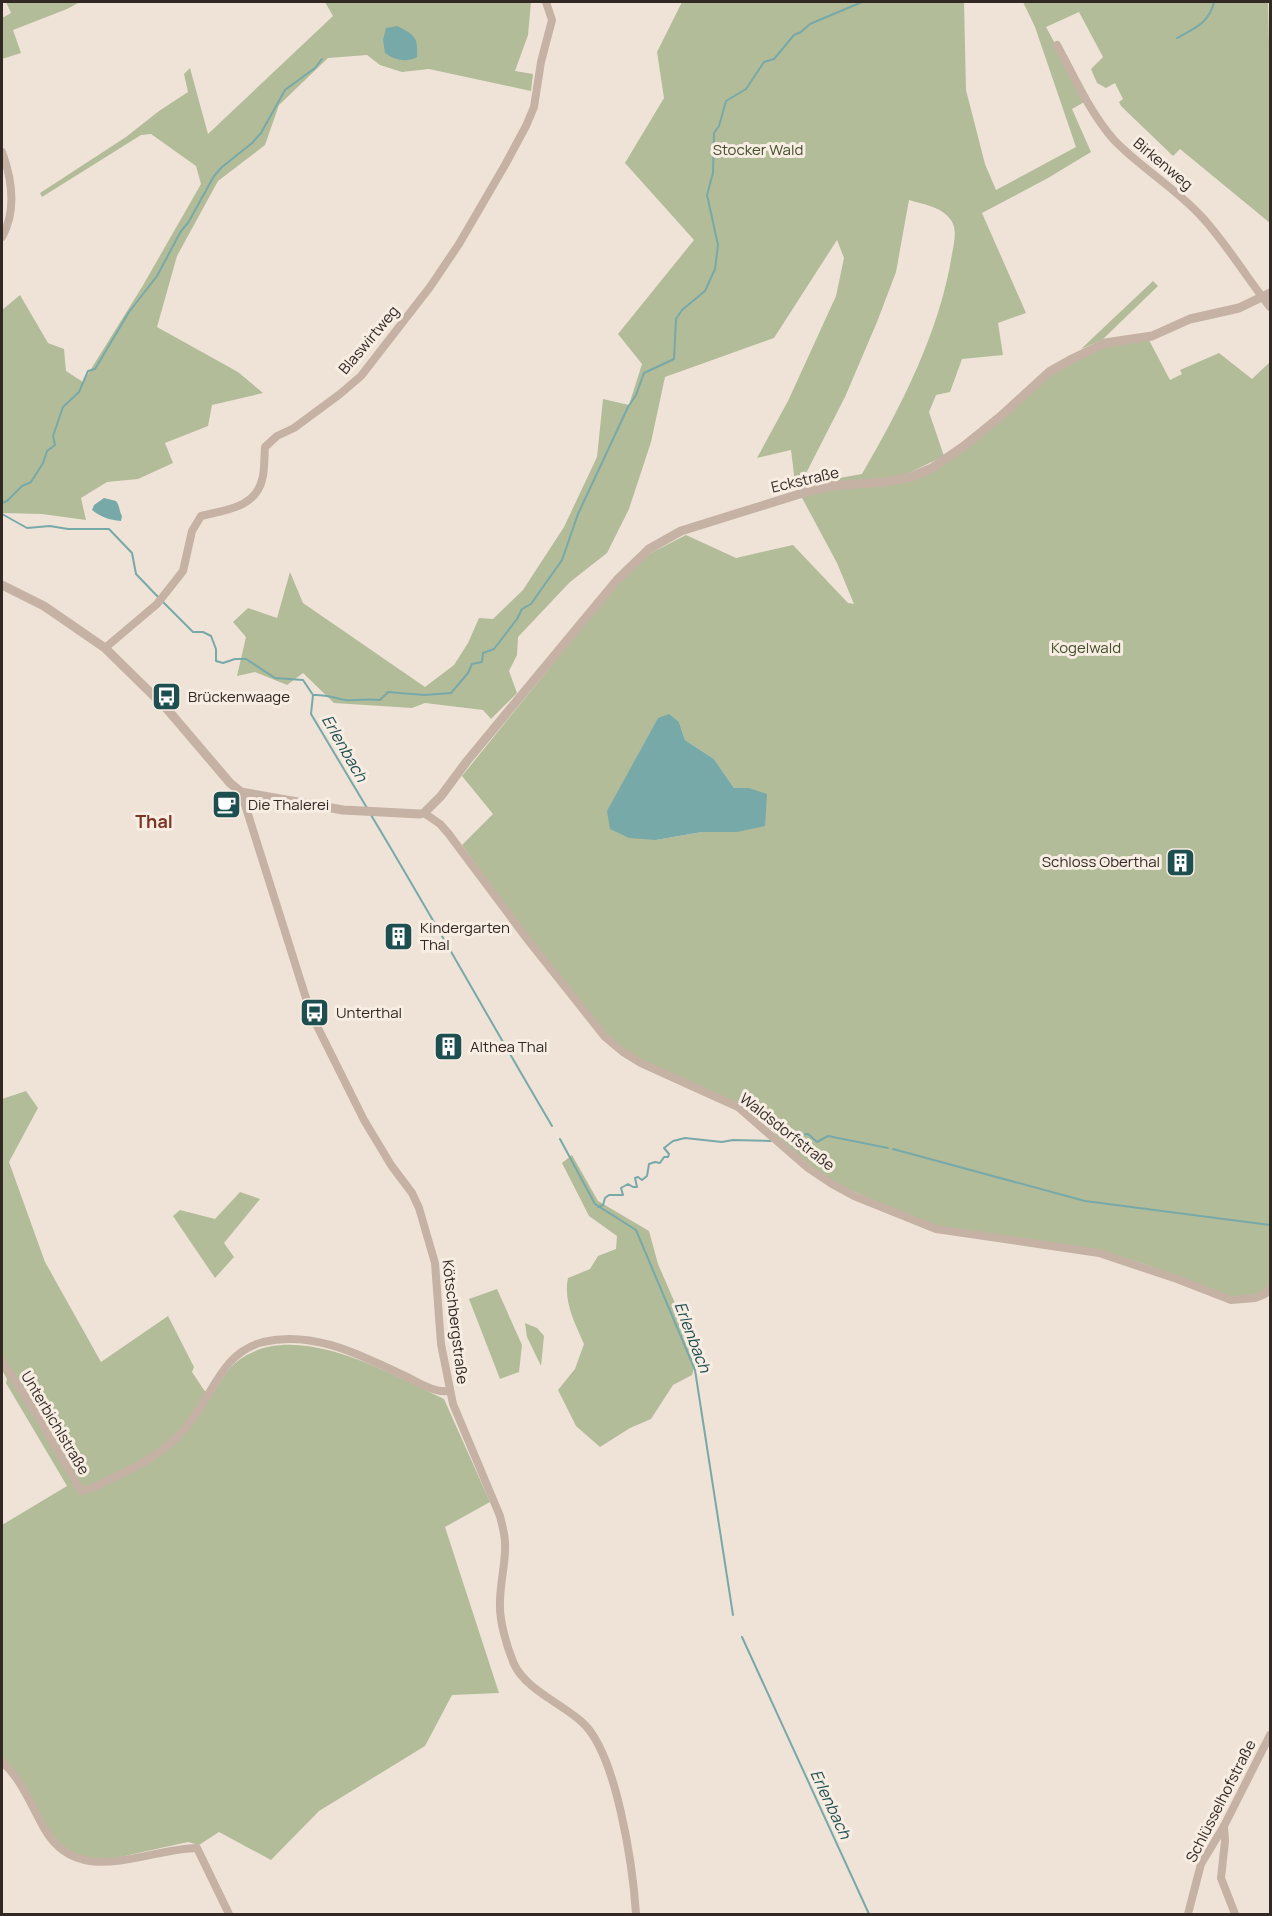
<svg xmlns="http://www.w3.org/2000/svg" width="1272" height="1916" viewBox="0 0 1272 1916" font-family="Manrope,sans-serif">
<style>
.green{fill:#b2bc99;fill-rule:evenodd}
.water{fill:#78a9a9}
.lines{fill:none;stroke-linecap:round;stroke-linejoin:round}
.stream{stroke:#78a9a9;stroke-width:2}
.minor{stroke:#c5b2a5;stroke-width:8}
.tertiary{stroke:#c5b2a5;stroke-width:9}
.labels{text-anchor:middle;stroke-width:6;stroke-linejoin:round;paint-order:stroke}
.park-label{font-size:15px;fill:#434e2b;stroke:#f7ede3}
.street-label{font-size:15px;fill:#322925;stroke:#f7ede3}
.poi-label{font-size:15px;fill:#322925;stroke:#f7ede3;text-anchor:start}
.water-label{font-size:16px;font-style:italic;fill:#1e4f50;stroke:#f7ede3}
.quarter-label{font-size:18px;font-weight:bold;fill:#7b3524;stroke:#f7ede3}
</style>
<rect width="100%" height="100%" fill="#efe3d7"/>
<!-- green -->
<g class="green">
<path d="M6,2H80L67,9L13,30L21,53L2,59V18L11,13Z"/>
<path d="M325,2H531L528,35L515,71L533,74L531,91L429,69L402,72L380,65L367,55L328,58L279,105L265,145L218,181L177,256L157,327L238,372L263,393L212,405L208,426L165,443L173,463L138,479L107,482L81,498L86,520L42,514L2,513V310L20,295L48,343L64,349L66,371L83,382L142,287L201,184L196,166L151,134L141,135L42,197L40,193L126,137L159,111L188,92L184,74L190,68L208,134L333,16Z"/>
<path d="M682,2H964L966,90L985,164L996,190L1076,147L1035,27L1023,2H1268L1270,86V223L1180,149L1173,156L1121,106L1119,102L1123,99L1115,83L1106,88L1097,83L1091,69L1103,57L1079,12L1046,27L1086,101L1072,109L1091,152L1048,178L982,213L1026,313L998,323L1003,355L962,359L950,392L936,395L929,412L944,456L909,473L895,477L796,491L791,450L757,458L788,401L836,296L844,258L837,240L774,338L665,377L651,442L629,509L607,553L570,582L518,637L517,655L509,671L517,693L491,719L483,710L425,703L412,708L334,703L303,673L287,685L255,672L237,676L246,637L233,622L248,608L277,618L290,572L303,603L425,687L454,665L468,643L479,618L493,619L523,590L564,527L597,457L603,399L629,405L642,364L618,334L694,240L625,163L664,98L657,52ZM909,200C922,204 942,207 950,219C958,228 954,243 952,254C940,331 901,407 862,474L800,485L845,397L877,322L896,272Z"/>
<path d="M1153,281L1158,286L1102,340L1081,349Z"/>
<path d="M1149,340L1170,380L1182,374L1180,370L1219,353L1252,379L1270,362V1285L1263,1293L1233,1298L1150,1266L1122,1257L938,1228L834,1183L784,1146L773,1131L740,1105L642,1060L623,1049L608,1035L531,940L462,845L493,814L462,776L619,582L651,553L686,535L736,558L793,545L848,603L854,604L837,563L801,496L930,471L1047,376L1105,346ZM658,719L679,722L685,740L714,759L734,788H749L737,832H702L656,840L638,755Z"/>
<path d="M26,1091L38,1108L9,1162L45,1262L101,1362L168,1316L194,1367L192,1372L204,1390L211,1396C220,1384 226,1369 239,1360C296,1318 390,1374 444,1399L490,1502L445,1527L499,1693L452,1695L425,1746L319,1811L271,1860L219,1832L199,1845L188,1842L120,1857L102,1859L86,1858L72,1852L62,1845L51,1833L2,1759V1525L67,1486L6,1383L7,1379L2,1370V1099Z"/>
<path d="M572,1155L598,1201L649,1231L658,1264L698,1356L692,1375L673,1385L651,1419L630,1428L600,1447L576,1426L558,1390L575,1369L584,1344C575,1323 563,1301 568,1278L590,1269L598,1256L616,1249L617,1236L589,1216L562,1163Z"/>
<path d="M240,1192L260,1199L224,1243L234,1257L215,1278L173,1216L180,1210L215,1219Z"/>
<path d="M497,1289L522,1345L519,1372L500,1379L469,1299Z"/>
<path d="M525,1323L537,1328L544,1336L541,1366L527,1337Z"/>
</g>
<!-- water -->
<g class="water">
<path d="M397,26C415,35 418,37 417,57C407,63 394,60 385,53L383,40L386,28Z"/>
<path d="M104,498L116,501C120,506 119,511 122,516L121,521C109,520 101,517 92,510L94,505Z"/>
<path d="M669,714L679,722L685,740L714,759L734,788H749L767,794L765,826L737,832H702L656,840L629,838L610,829L607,811L658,718Z"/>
</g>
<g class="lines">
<!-- stream -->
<g class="stream">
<path d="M1177,38C1195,28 1209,23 1214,2"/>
<path d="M2,503L7,501L22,486L31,482L43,463L47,451L55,445L53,436L63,407L79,392L88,371L95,369L129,312L157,276L181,231L188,223L214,176L222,167L252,143L261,133L285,90L315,68L322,59"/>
<path d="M2,514L27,528L50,526L68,529H109L132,553L136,574L159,598"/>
<path d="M163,602L193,632H203L211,636L216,649V661L223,663L235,659H246L275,678L303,680L313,695L311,714L367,808"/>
<path d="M313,695C326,694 334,698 346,700C358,701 369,698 380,700L388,692L424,695L451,693L468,673L472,664L482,662L483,653L494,649L517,619L522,609L531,604L562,560L578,514L628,407L636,395L644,373L674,359L676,319L682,310L705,291L715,269L718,245L707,195L713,173L714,133L719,126L726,101L746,89L764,62L774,59L794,35L801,32L810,24L862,2"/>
<path d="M371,815C433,918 491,1023 552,1126"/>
<path d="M560,1139L595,1204L636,1230L695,1370L733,1615"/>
<path d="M785,1140L796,1135L808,1134L817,1142L828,1136L888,1148"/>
<path d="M893,1149L1085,1201L1270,1225"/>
<path d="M598,1207L603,1205L605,1198L609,1195H623L621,1188L628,1184L633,1187H637L635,1178L638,1177L642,1180L647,1176L649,1164L655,1162L660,1163L664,1157H668L669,1154L664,1148L673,1141L685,1138L722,1142L733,1140L771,1141"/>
<path d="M742,1637L869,1914"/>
</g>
<!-- minor -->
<g class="minor">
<path d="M1057,45C1074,76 1090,113 1114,140C1141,168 1174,187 1201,216C1227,244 1246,277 1270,307"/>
<path d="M2,152C12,179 17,210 2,237"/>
<path d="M105,648L157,604L183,571L192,531L201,516C225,510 255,508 262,480C265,471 264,458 265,447L277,436L294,428L340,394L361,376L430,287L459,244L505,165L526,126L534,107L541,62L552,20L546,2"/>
<path d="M241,792L311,1014L364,1120L391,1165L412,1193L419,1208L435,1263L441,1344L453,1404L500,1516C502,1525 505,1534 505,1543C506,1563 500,1582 500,1602C499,1621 507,1647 514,1664C526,1690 563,1704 583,1723C617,1755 633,1868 636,1914"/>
<path d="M424,813L440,824L448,833L528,940L605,1037L623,1052L641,1063L738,1107L808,1168L832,1184L854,1196L936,1229L1099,1253L1177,1279L1231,1300L1255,1298L1265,1294L1270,1287"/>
<path d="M2,1361L39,1418L81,1491C89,1490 98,1485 106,1481C138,1467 170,1450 191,1421C214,1392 222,1353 263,1342C313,1330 360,1355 403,1375C418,1382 433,1393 450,1391"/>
<path d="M2,1762C21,1778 32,1807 44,1828C78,1889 144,1849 197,1848L229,1914"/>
<path d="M1224,1826L1225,1841L1221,1878L1235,1914"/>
<path d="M1188,1914L1201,1864L1224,1826L1270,1735"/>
</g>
<!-- tertiary -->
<path class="tertiary" d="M2,585L44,606L105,648L167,709L230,783L241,792L343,810L420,814L424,813L441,796L467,761L617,580L649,549L681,531L806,492L831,486L885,482L911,477L932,468L964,446L1001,416L1049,372L1072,359L1105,343L1152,336L1190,319L1239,308L1270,293"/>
</g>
<!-- icons -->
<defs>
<symbol id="bus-square" viewBox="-11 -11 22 22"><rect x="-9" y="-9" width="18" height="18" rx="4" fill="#1e4f50" stroke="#f7ede3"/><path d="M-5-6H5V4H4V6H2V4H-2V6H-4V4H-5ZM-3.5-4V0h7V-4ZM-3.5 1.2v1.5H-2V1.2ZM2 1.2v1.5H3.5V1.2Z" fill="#fff"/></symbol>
<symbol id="cafe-square" viewBox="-11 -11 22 22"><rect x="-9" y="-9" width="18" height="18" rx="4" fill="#1e4f50" stroke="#f7ede3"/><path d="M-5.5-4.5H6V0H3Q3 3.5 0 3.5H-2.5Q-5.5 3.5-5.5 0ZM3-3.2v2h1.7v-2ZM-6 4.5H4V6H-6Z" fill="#fff"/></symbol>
<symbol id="building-square" viewBox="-11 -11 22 22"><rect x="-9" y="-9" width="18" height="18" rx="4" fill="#1e4f50" stroke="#f7ede3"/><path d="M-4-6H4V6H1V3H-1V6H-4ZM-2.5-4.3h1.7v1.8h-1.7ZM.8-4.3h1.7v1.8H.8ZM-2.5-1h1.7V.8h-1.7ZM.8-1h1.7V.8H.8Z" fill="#fff"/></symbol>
</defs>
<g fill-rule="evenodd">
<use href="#bus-square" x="150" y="680" width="33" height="33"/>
<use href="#cafe-square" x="210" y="788" width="33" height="33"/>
<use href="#building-square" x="1164" y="846" width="33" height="33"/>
<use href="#building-square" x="382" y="920" width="33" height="33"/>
<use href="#bus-square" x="298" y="996" width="33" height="33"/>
<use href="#building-square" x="432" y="1030" width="33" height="33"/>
</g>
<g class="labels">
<!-- park labels -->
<g class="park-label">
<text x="758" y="155">Stocker Wald</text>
<text x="1086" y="653">Kogelwald</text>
</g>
<!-- street labels -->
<g class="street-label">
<text transform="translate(1163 164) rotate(40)" y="5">Birkenweg</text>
<text transform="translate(369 340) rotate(-50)" y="5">Blaswirtweg</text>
<text transform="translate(805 480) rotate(-13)" y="5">Eckstraße</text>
<text transform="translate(787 1132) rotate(38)" y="5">Waldsdorfstraße</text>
<text transform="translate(455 1322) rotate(83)" y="5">Kötschbergstraße</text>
<text transform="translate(55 1423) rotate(59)" y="5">Unterbichlstraße</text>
<text transform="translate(1221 1801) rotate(-63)" y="5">Schlüsselhofstraße</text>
</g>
<!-- poi labels -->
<g class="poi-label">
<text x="188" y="702">Brückenwaage</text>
<text x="248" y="810">Die Thalerei</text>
<text x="1160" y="867" text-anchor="end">Schloss Oberthal</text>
<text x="420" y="933">Kindergarten<tspan x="420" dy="17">Thal</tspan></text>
<text x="336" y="1018">Unterthal</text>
<text x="470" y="1052">Althea Thal</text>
</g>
<!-- water labels -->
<g class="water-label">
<text transform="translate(345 748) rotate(60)" y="6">Erlenbach</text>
<text transform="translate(693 1337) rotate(69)" y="6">Erlenbach</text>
<text transform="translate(831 1804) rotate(65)" y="6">Erlenbach</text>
</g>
<!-- quarter labels -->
<g class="quarter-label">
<text x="154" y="828">Thal</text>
</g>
</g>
<!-- border -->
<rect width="1272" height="1916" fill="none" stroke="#322925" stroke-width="6"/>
</svg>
